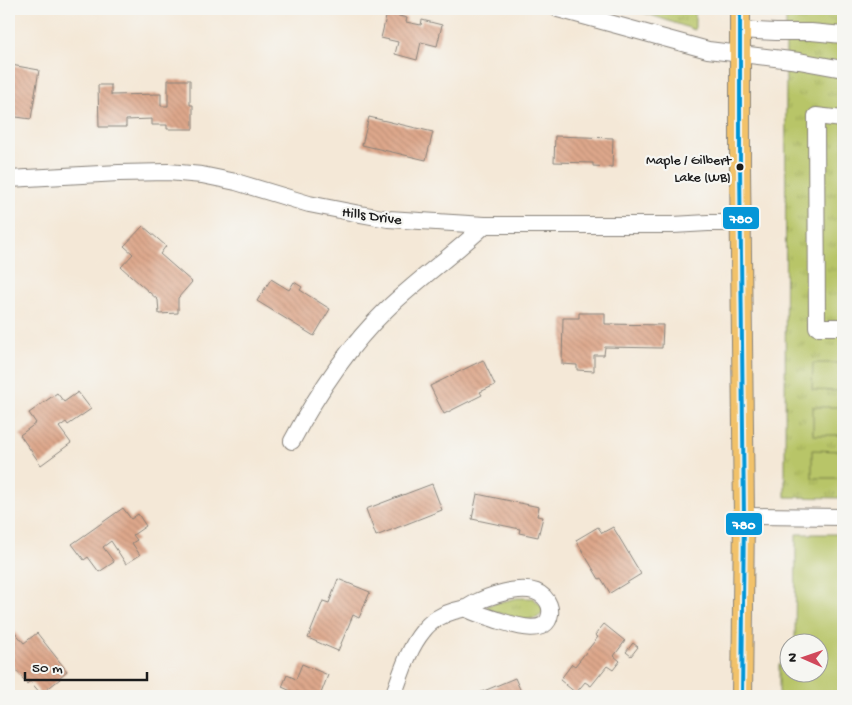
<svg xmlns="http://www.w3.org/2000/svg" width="852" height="705" viewBox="0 0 852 705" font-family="'Gochi Hand',sans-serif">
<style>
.grass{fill:url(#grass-tufts);stroke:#6a7042}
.garden{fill:#b8c567;stroke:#6a7042}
.building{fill:url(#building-back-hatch)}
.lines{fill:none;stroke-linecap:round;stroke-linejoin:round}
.minor-casing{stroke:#88827a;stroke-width:18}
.major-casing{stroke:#88827a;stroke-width:22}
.minor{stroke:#fff;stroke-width:16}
.major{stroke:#f2c26a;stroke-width:20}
.bus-1-casing{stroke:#f6f6f2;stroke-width:8}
.bus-1{stroke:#0696d7;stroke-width:4}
.bus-dot{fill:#1c1c1c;stroke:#f6f6f2;stroke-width:2}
.labels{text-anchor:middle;stroke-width:4.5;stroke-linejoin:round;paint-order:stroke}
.bus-label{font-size:14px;fill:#1c1c1c;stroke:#f6f6f2;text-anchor:end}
.street-label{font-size:15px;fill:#1c1c1c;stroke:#f6f6f2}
.line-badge{stroke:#f6f6f2;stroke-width:2}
.badge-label{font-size:14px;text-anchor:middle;font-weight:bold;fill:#fff}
</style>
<defs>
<pattern id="grass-tufts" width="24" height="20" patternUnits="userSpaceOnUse" patternTransform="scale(1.25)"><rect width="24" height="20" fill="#b8c567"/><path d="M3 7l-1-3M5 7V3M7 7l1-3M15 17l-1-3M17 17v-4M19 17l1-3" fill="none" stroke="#9ea959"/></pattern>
<pattern id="building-back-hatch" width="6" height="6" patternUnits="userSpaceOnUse" patternTransform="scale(1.25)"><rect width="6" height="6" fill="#dda78b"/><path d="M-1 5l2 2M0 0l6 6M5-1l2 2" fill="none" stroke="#bd8f77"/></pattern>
</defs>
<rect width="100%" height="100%" fill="#f6f6f2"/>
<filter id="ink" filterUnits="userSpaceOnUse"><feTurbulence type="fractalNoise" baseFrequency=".02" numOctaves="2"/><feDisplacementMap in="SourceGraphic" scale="10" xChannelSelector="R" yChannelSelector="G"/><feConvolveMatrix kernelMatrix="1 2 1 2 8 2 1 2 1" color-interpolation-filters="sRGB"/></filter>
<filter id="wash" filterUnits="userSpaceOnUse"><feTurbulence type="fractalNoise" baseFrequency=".0096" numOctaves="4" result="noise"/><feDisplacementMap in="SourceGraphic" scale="20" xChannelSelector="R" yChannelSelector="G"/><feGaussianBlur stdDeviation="1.12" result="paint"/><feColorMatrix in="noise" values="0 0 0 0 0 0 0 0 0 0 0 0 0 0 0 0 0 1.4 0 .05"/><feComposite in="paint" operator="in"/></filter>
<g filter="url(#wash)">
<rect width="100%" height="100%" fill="#f4e8d7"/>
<!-- grass -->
<g class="grass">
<path d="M633,9H695V30Z"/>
<path d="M786,9H843V498L785,497Z"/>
<path d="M517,598H533L542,606L543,613L537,618L527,620L490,611L486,608L487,606L488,605Z"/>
</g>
<!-- garden -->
<g class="garden">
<path d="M813,363H843V391L812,390Z"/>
<rect x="813" y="407" width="30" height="28"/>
<path d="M812,450L843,451V478H812Z"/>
<path d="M796,534H843V696H779V664L789,665L790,672H820V642H795Z"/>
</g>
<g id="blocks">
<!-- building -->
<g class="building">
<path d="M387,13L407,18L406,22L421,25L422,20L442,25L437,46L421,42L417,60L395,54L398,42L381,38Z"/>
<path d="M11,65L39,70L31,119L9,116V77Z"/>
<path d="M168,80H190V105H193V129H167V125H152V119L126,120V127H99L98,85H111V95L161,94V106H168Z"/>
<path d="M369,117L433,132L426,160L362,145Z"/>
<path d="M555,136L613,138L612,167L593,166V163L554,162Z"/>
<path d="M143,226L166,246L160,254L192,282L178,298V313L159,314L158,300L121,267L133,254L124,246Z"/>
<path d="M271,279L289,290L294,282L302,287L300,290L330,309L314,336L257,301Z"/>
<path d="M579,313H605V324L663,325L662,348L605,347L604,355H594V371L577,370V365L562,364L563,318H579Z"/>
<path d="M483,360L495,385L480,392L482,395L444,414L430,386Z"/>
<path d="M78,392L91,409L68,425L66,422L59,427L71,443L41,465L20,435L36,423L29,413L57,393L64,402Z"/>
<path d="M432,484L442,510L376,536L366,509Z"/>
<path d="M477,494L539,507L537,516L543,517L538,537L519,533L520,529L472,519Z"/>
<path d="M123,508L131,519L138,514L146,526L133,535L137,540L132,543L140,555L126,564L111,541L103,547L114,562L99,572L88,557L84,560L72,544Z"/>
<path d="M598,527L602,533L613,527L641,574L610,593L601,578L599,579L576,540Z"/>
<path d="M338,579L370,592L359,618L353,615L338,651L308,638L323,601L329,603Z"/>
<path d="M604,624L625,641L614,656L620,661L613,670L607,666L591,686L585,682L576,693L560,680L572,664L575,666L598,637L595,635Z"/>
<path d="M14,631L24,643L37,633L67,671L59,678L60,679L41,694L30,681L27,684L9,661L10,655L9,654V635Z"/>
<path d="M633,643L638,647L631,656L626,652Z"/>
<path d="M302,664L328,675L320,696H289L291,691L282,687L287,675L296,679Z"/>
<path d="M515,678L523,696H472Z"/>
</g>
</g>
</g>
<g filter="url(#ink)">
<use href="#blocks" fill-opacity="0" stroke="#88827a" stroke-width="1"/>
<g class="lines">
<defs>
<g id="minor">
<path d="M558,9L708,50L799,61L843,69"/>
<path d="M740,30L776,32H811L843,35"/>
<path d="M843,119L816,116L817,327H843"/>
<path d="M9,179L119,173L168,172L202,175L236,182L309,204L360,214L388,219L485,225H673L708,223H741"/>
<path d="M292,441C317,394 347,348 386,310C417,280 453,255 485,225"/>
<path d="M744,516L843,517"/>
<path d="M393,696C401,675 408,649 423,631C430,621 443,614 454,611C458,610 462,609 466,608C470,606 474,603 479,601C495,594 530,582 544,597C548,601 551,608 550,614C547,638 511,624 497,620C486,616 476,614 465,608"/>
</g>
<path id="major" d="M740,9V167L744,516L742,696"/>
</defs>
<!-- minor casing -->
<use href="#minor" class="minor-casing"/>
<!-- major casing -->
<use href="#major" class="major-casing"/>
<!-- minor -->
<use href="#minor" class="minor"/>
<!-- major -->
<use href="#major" class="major"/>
<defs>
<path id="bus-1" d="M740,9V167L744,516L742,696"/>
</defs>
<!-- bus-1 casing -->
<use href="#bus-1" class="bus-1-casing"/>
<!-- bus-1 -->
<use href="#bus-1" class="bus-1"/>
</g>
</g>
<!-- markers -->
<circle class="bus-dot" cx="740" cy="167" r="4.5"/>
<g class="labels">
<!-- bus labels -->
<g class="bus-label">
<text x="731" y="164">Maple / Gilbert<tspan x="731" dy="17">Lake (WB)</tspan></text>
</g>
<!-- street labels -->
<g class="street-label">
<text transform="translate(372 215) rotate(8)" y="5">Hills Drive</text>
</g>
</g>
<g class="line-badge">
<rect x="722" y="206" width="38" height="24" rx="5" fill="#0696d7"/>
<rect x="725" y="512" width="38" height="24" rx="5" fill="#0696d7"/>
</g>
<g class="badge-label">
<text x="741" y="223">780</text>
<text x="744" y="529">780</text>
</g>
<!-- margin -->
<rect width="852" height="705" fill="none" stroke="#f6f6f2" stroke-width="30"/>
<!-- north arrow -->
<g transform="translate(804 658) rotate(272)"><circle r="24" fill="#f6f6f2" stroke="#9f9f9c"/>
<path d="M0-4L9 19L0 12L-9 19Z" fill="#d1495b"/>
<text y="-8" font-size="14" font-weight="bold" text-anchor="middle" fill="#1c1c1c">N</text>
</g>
<!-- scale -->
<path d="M25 672v8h122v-8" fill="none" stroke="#1c1c1c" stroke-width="2.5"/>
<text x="32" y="672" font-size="15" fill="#1c1c1c" stroke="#f6f6f2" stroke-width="4" paint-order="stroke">50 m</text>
</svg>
